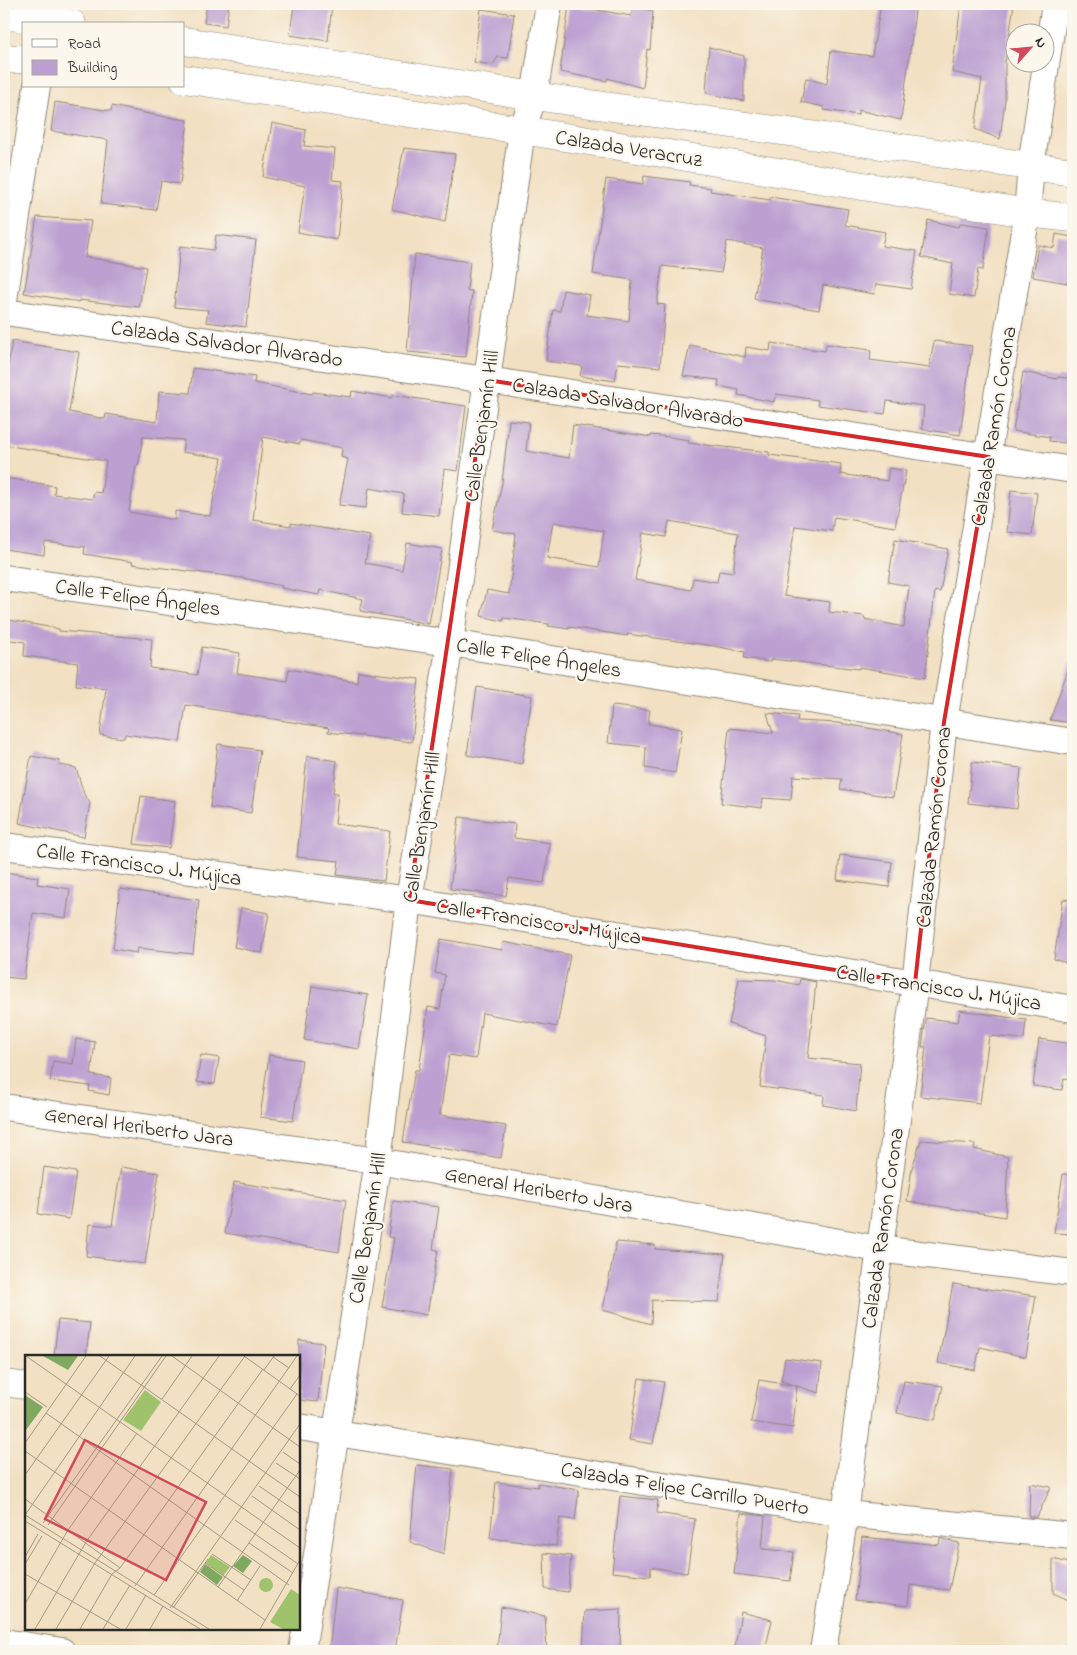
<svg xmlns="http://www.w3.org/2000/svg" width="1077" height="1655" viewBox="0 0 1077 1655" font-family="'Indie Flower',sans-serif">
<style>
.building{fill:#bca0d2;fill-rule:evenodd}
.lines{fill:none;stroke-linecap:round;stroke-linejoin:round}
.minor-casing{stroke:#8e8676;stroke-width:28}
.tertiary-casing{stroke:#8e8676;stroke-width:29}
.minor{stroke:#fff;stroke-width:26}
.tertiary{stroke:#fff;stroke-width:28}
.marked{fill:none;stroke:#d62828;stroke-width:4;stroke-linejoin:round}
.labels{text-anchor:middle;stroke-width:4.5;stroke-linejoin:round;paint-order:stroke}
.street-label{font-size:21px;fill:#2b2b2b;stroke:#fbf7ec}
.inset-road{fill:none;stroke:#a29886;stroke-width:1}
.view{fill:#d1495b;fill-opacity:0.15;stroke:#d1495b;stroke-width:2.5}
.inset-edge{fill:none;stroke:#2b2b2b;stroke-width:2.5}
</style>
<rect width="100%" height="100%" fill="#fbf7ec"/>
<filter id="ink" filterUnits="userSpaceOnUse"><feTurbulence type="fractalNoise" baseFrequency=".02" numOctaves="2"/><feDisplacementMap in="SourceGraphic" scale="10" xChannelSelector="R" yChannelSelector="G"/><feConvolveMatrix kernelMatrix="1 2 1 2 8 2 1 2 1" color-interpolation-filters="sRGB"/></filter>
<filter id="wash" filterUnits="userSpaceOnUse"><feTurbulence type="fractalNoise" baseFrequency=".0096" numOctaves="4" result="noise"/><feDisplacementMap in="SourceGraphic" scale="20" xChannelSelector="R" yChannelSelector="G"/><feGaussianBlur stdDeviation="1.12" result="paint"/><feColorMatrix in="noise" values="0 0 0 0 0 0 0 0 0 0 0 0 0 0 0 0 0 1.4 0 .05"/><feComposite in="paint" operator="in"/></filter>
<g filter="url(#wash)">
<rect width="100%" height="100%" fill="#f2e0c2"/>
<g id="blocks">
<!-- building -->
<g class="building">
<path d="M207,4H229L226,26L204,23Z"/>
<path d="M294,4H332L328,41L290,35Z"/>
<path d="M881,4H916L901,120L858,110V115L824,110V107L801,102L806,78L827,84L831,51L872,56Z"/>
<path d="M961,4H1014L1005,63V100L1000,139L975,129L982,79L952,72Z"/>
<path d="M569,5L631,16L633,7L653,11L650,50L647,49L643,88L607,78V81L560,72Z"/>
<path d="M481,9L514,14L508,58L498,57L493,65L474,62Z"/>
<path d="M709,47L744,56V101L706,93Z"/>
<path d="M55,102L111,111L112,106L154,115L188,120L180,184L161,181L156,210L101,204L108,140L51,131Z"/>
<path d="M272,123L306,130L304,146L335,149L332,180L343,181L337,240L298,232L305,186L263,177Z"/>
<path d="M404,148L455,154L445,222L392,209Z"/>
<path d="M644,176L690,182L689,185L711,188L710,191L770,200V197L848,209L845,225L885,232L882,246L917,251L911,289L876,284L874,294L823,285L819,310L754,299L763,248L727,241L721,273L662,266L657,304L665,305L660,367L618,363L615,381L580,376L582,366L546,361L553,310L560,311L563,290L590,295L587,315L629,321L632,280L593,274L606,179L643,184Z"/>
<path d="M37,217L91,221L85,257L146,267L139,307L79,300V302L24,293Z"/>
<path d="M928,220L959,227L960,223L989,227L983,270L978,269L974,298L949,294L953,264L921,257Z"/>
<path d="M1056,234L1073,237V284L1033,277L1038,245L1054,248Z"/>
<path d="M216,235L256,240L246,327L206,322L208,310L174,307L180,246L214,250Z"/>
<path d="M415,254L470,262L467,290L472,291L466,357L407,352Z"/>
<path d="M12,341L79,352L69,412L105,419L106,414L157,422L159,391L190,393L193,368L255,377L254,383L312,394L313,392L351,397L352,391L392,398L393,395L466,406L458,471L444,469L439,516L402,512L404,494L369,488L366,508L339,505L348,459L341,457L342,448L301,440L300,444L263,437L253,520L291,526V523L370,536L365,563L402,570L407,543L442,549L429,624L360,611L363,599L320,590L319,595L281,588L282,586L243,578L132,564L133,562L84,554L85,547L45,542L44,555L4,549V478L55,486L54,494L92,499L94,492L101,493L106,461L4,445V414L8,390L4,389ZM143,437L184,440L182,452L222,458L210,516L175,511V520L129,512L136,465L138,466Z"/>
<path d="M934,341L972,346L960,435L922,429L924,406L887,401L885,414L818,405V400L776,394L774,402L738,395L739,390L718,386L719,380L683,376L690,345L745,357L746,347L770,351L771,343L825,351L826,344L871,350L870,360L929,368Z"/>
<path d="M1023,372L1057,379L1058,377L1073,379V444L1049,441L1050,437L1013,431Z"/>
<path d="M509,420L529,422L526,451L569,458L573,425L651,437V435L670,437L689,440L688,443L769,452V455L841,464L840,474L887,481L889,468L906,471L895,527L834,517L832,531L795,526L784,596L830,602L829,612L864,616V619L904,627L909,586L888,582L895,539L948,549L940,592L935,591L925,678L859,667V669L771,659L770,662L744,658L745,652L714,646L627,634L628,636L569,627V629L548,626L549,624L504,618L503,621L481,616L487,590L509,594L516,534L492,530L502,483ZM669,521L738,533L733,573L719,571L717,582L693,578L691,590L635,580L643,533L666,537ZM553,522L604,531L599,567L547,558Z"/>
<path d="M1011,490L1037,493L1032,535L1007,532Z"/>
<path d="M4,619L59,629V631L152,639L150,668L197,675L202,647L240,653L237,673L287,681L289,669L357,682L358,671L419,679L412,742L328,732L329,728L186,705L180,742L125,734L124,738L100,735L106,688L76,685L78,663L24,656L25,642L4,639Z"/>
<path d="M1071,662H1073V723L1050,720Z"/>
<path d="M477,687L532,696L522,764L467,755Z"/>
<path d="M612,706L650,710L648,724L682,729L675,773L645,768L646,747L608,743Z"/>
<path d="M767,713L798,716L797,721L839,723L903,734L893,797L840,789L842,779L793,776L791,800L763,798L762,808L721,803L729,728L773,733Z"/>
<path d="M218,744L260,750L251,813L210,807Z"/>
<path d="M31,756L60,761L59,765L76,768L84,794L90,803L84,837L19,823Z"/>
<path d="M307,756L337,761L333,793H338L335,824L390,831L384,881L337,875L339,861L297,857Z"/>
<path d="M972,762L1021,768L1017,809L968,803Z"/>
<path d="M141,796L175,801L169,848L134,844Z"/>
<path d="M459,817L515,824L514,838L550,843L544,883L509,878L506,896L450,889Z"/>
<path d="M840,855L892,862L889,887L837,880Z"/>
<path d="M4,872L38,877L37,884L70,889L66,918L33,913L24,979L4,977Z"/>
<path d="M120,889L199,900L193,954L138,948L137,953L113,949Z"/>
<path d="M1063,899L1073,900V965L1054,959Z"/>
<path d="M241,908L269,913L262,953L234,947Z"/>
<path d="M441,939L502,950L503,942L570,955L557,1027L482,1013L476,1059L449,1055L440,1115L506,1126L501,1158L403,1142L415,1070H419L428,1007L440,1009L445,975L435,973Z"/>
<path d="M739,979L775,980L799,985L800,979L816,982L808,1058L860,1063L856,1111L823,1105L824,1095L760,1087L766,1036L729,1024Z"/>
<path d="M312,986L368,995L359,1049L304,1040Z"/>
<path d="M960,1010L1026,1020L1024,1039L989,1036L980,1103L920,1096L926,1047H922L926,1018L958,1022Z"/>
<path d="M76,1039L95,1042L91,1075L111,1078L109,1095L89,1091L90,1086L50,1081L53,1061L73,1064Z"/>
<path d="M1039,1039L1073,1044V1079L1064,1078L1062,1090L1033,1086Z"/>
<path d="M201,1055L219,1058L215,1084L197,1082Z"/>
<path d="M269,1055L302,1060L293,1121L260,1117Z"/>
<path d="M921,1140L975,1144L974,1149L1008,1157L1005,1217L907,1201L912,1168Z"/>
<path d="M44,1167L76,1172L69,1219L38,1214Z"/>
<path d="M121,1167L159,1173L145,1264L86,1256L89,1224L112,1226Z"/>
<path d="M1063,1174L1073,1175V1234L1054,1233Z"/>
<path d="M234,1182L346,1200L339,1252L225,1233Z"/>
<path d="M393,1201L439,1207L433,1249L438,1250L427,1315L382,1307L394,1238L388,1237Z"/>
<path d="M616,1242L655,1245V1249L725,1254L719,1302L652,1300L651,1324L603,1310Z"/>
<path d="M953,1284L1036,1296L1026,1357L980,1347L975,1370L938,1363Z"/>
<path d="M58,1320L90,1323L86,1356H54Z"/>
<path d="M299,1340L324,1343L318,1402L299,1400Z"/>
<path d="M785,1358L822,1363L819,1393L781,1381Z"/>
<path d="M639,1378L664,1382L653,1444L629,1440Z"/>
<path d="M759,1380L797,1386L793,1428L751,1422Z"/>
<path d="M904,1381L943,1386L935,1420L897,1413Z"/>
<path d="M417,1465L453,1469L444,1554L410,1542Z"/>
<path d="M496,1482L538,1487V1483L579,1490L575,1520L560,1518L556,1546L490,1538Z"/>
<path d="M1030,1483L1051,1487L1037,1517H1029Z"/>
<path d="M620,1496L658,1500L657,1513L695,1519L687,1573L651,1567L650,1576L612,1572Z"/>
<path d="M741,1513L765,1516L762,1549L794,1552L790,1581L734,1574Z"/>
<path d="M862,1537L939,1545L940,1538L959,1543L949,1590L910,1585L908,1606L855,1600Z"/>
<path d="M544,1553L571,1556L568,1592L545,1589Z"/>
<path d="M1053,1559L1073,1564L1071,1601L1053,1593Z"/>
<path d="M336,1588L403,1600L395,1651H329Z"/>
<path d="M501,1607L545,1616L547,1651H497Z"/>
<path d="M621,1609L620,1651H583L585,1611Z"/>
<path d="M741,1612L772,1620L765,1651L735,1647Z"/>
</g>
</g>
</g>
<g filter="url(#ink)">
<use href="#blocks" fill-opacity="0" stroke="#8e8676" stroke-width="1"/>
<g class="lines">
<defs>
<g id="minor">
<path d="M51,24L55,4"/>
<path d="M4,300L37,86"/>
<path d="M4,312L487,380L1073,470"/>
<path d="M4,578L450,643L1073,742"/>
<path d="M4,846L409,900L1073,1009"/>
<path d="M4,1107L378,1161L879,1249L1073,1273"/>
<path d="M4,1383L26,1386"/>
<path d="M299,1427L845,1514L1073,1536"/>
<path d="M4,1642L62,1651"/>
<path d="M302,1651L378,1161L409,900L450,643L522,130L534,96L549,4"/>
<path d="M823,1651L845,1514L915,983L944,722L1027,213L1031,166L1055,4"/>
</g>
<g id="tertiary">
<path d="M4,15L72,24"/>
<path d="M184,41L534,96L1073,172"/>
<path d="M4,59H24"/>
<path d="M184,79L522,130L1027,213L1073,218"/>
</g>
</defs>
<!-- minor casing -->
<use href="#minor" class="minor-casing"/>
<!-- tertiary casing -->
<use href="#tertiary" class="tertiary-casing"/>
<!-- minor -->
<use href="#minor" class="minor"/>
<!-- tertiary -->
<use href="#tertiary" class="tertiary"/>
</g>
</g>
<!-- marked area -->
<path class="marked" d="M487,380L989,457L944,722L915,983L409,900Z"/>
<g class="labels">
<!-- street labels -->
<g class="street-label">
<text transform="translate(629 148) rotate(9)" y="7">Calzada Veracruz</text>
<text transform="translate(227 343) rotate(8)" y="7">Calzada Salvador Alvarado</text>
<text transform="translate(628 402) rotate(9)" y="7">Calzada Salvador Alvarado</text>
<text transform="translate(481 426) rotate(-82)" y="7">Calle Benjamín Hill</text>
<text transform="translate(993 426) rotate(-81)" y="7">Calzada Ramón Corona</text>
<text transform="translate(138 597) rotate(8)" y="7">Calle Felipe Ángeles</text>
<text transform="translate(539 657) rotate(9)" y="7">Calle Felipe Ángeles</text>
<text transform="translate(421 827) rotate(-81)" y="7">Calle Benjamín Hill</text>
<text transform="translate(933 827) rotate(-84)" y="7">Calzada Ramón Corona</text>
<text transform="translate(139 864) rotate(8)" y="7">Calle Francisco J. Mújica</text>
<text transform="translate(539 921) rotate(9)" y="7">Calle Francisco J. Mújica</text>
<text transform="translate(939 987) rotate(9)" y="7">Calle Francisco J. Mújica</text>
<text transform="translate(139 1126) rotate(8)" y="7">General Heriberto Jara</text>
<text transform="translate(539 1189) rotate(10)" y="7">General Heriberto Jara</text>
<text transform="translate(367 1228) rotate(-81)" y="7">Calle Benjamín Hill</text>
<text transform="translate(882 1228) rotate(-82)" y="7">Calzada Ramón Corona</text>
<text transform="translate(685 1488) rotate(9)" y="7">Calzada Felipe Carrillo Puerto</text>
</g>
</g>
<!-- overview -->
<g transform="translate(25 1355)">
<rect width="275" height="275" fill="#f2e0c2"/>
<path d="M120,35L136,47L116,76L98,65ZM186,200L205,212L198,221L181,208ZM234 230a7 7 0 1 1 14 0a7 7 0 1 1-14 0ZM266,234L275,240V274H258L245,267Z" fill="#9fc36d"/>
<path d="M18,1H53L43,15ZM0,40L18,52L1,75H0ZM218,200L227,206L218,218L208,211ZM180,209L198,222L192,230L175,217Z" fill="#7fa960"/>
<path class="inset-road" d="M1,1L275,193M75,1L275,142M147,1L275,92M219,1L275,41M248,2L264,13M239,15L249,1M265,34L275,20M0,37L22,52M137,44L167,1M21,58L264,230M0,88L61,1M0,96L240,265M258,97L275,109M251,108L275,124M0,120L84,1M234,131L275,159M227,141L275,175M0,144L95,213M0,160L110,1M0,160L184,274M210,165L273,209M0,166L175,274M18,168L137,1M23,170L141,1M224,188L268,218M187,199L226,225M0,202L13,179M180,208L219,235M0,209L17,181M0,219L95,274M110,231L272,1M193,232L275,115M129,240L272,39M212,246L235,211M0,249L43,175L112,78M145,253L275,69M148,253L183,204M10,274L61,187L194,1M31,274L70,208L220,1M55,274L87,219L95,213L238,14M78,274L105,230M101,274L121,240M125,274L138,251M235,274L275,205"/>
<path class="view" d="M60,85L181,147L141,225L20,164Z"/>
<rect width="275" height="275" class="inset-edge"/>
</g>
<!-- margin -->
<rect width="1077" height="1655" fill="none" stroke="#fbf7ec" stroke-width="20"/>
<!-- legend -->
<rect x="22" y="22" width="162" height="65" fill="#fbf7ec" stroke="#a8a59f"/>
<rect x="32" y="39" width="25" height="8" fill="#ffffff" stroke="#a8a59f"/>
<text x="68" y="48" font-size="15" fill="#2b2b2b">Road</text>
<rect x="32" y="60" width="25" height="15" fill="#bca0d2" stroke="#a8a59f"/>
<text x="68" y="72" font-size="15" fill="#2b2b2b">Building</text>
<!-- north arrow -->
<g transform="translate(1030 48) rotate(63)"><circle r="24" fill="#fbf7ec" stroke="#a8a59f"/>
<path d="M0-4L9 19L0 12L-9 19Z" fill="#d1495b"/>
<text y="-8" font-size="14" font-weight="bold" text-anchor="middle" fill="#2b2b2b">N</text>
</g>
</svg>
